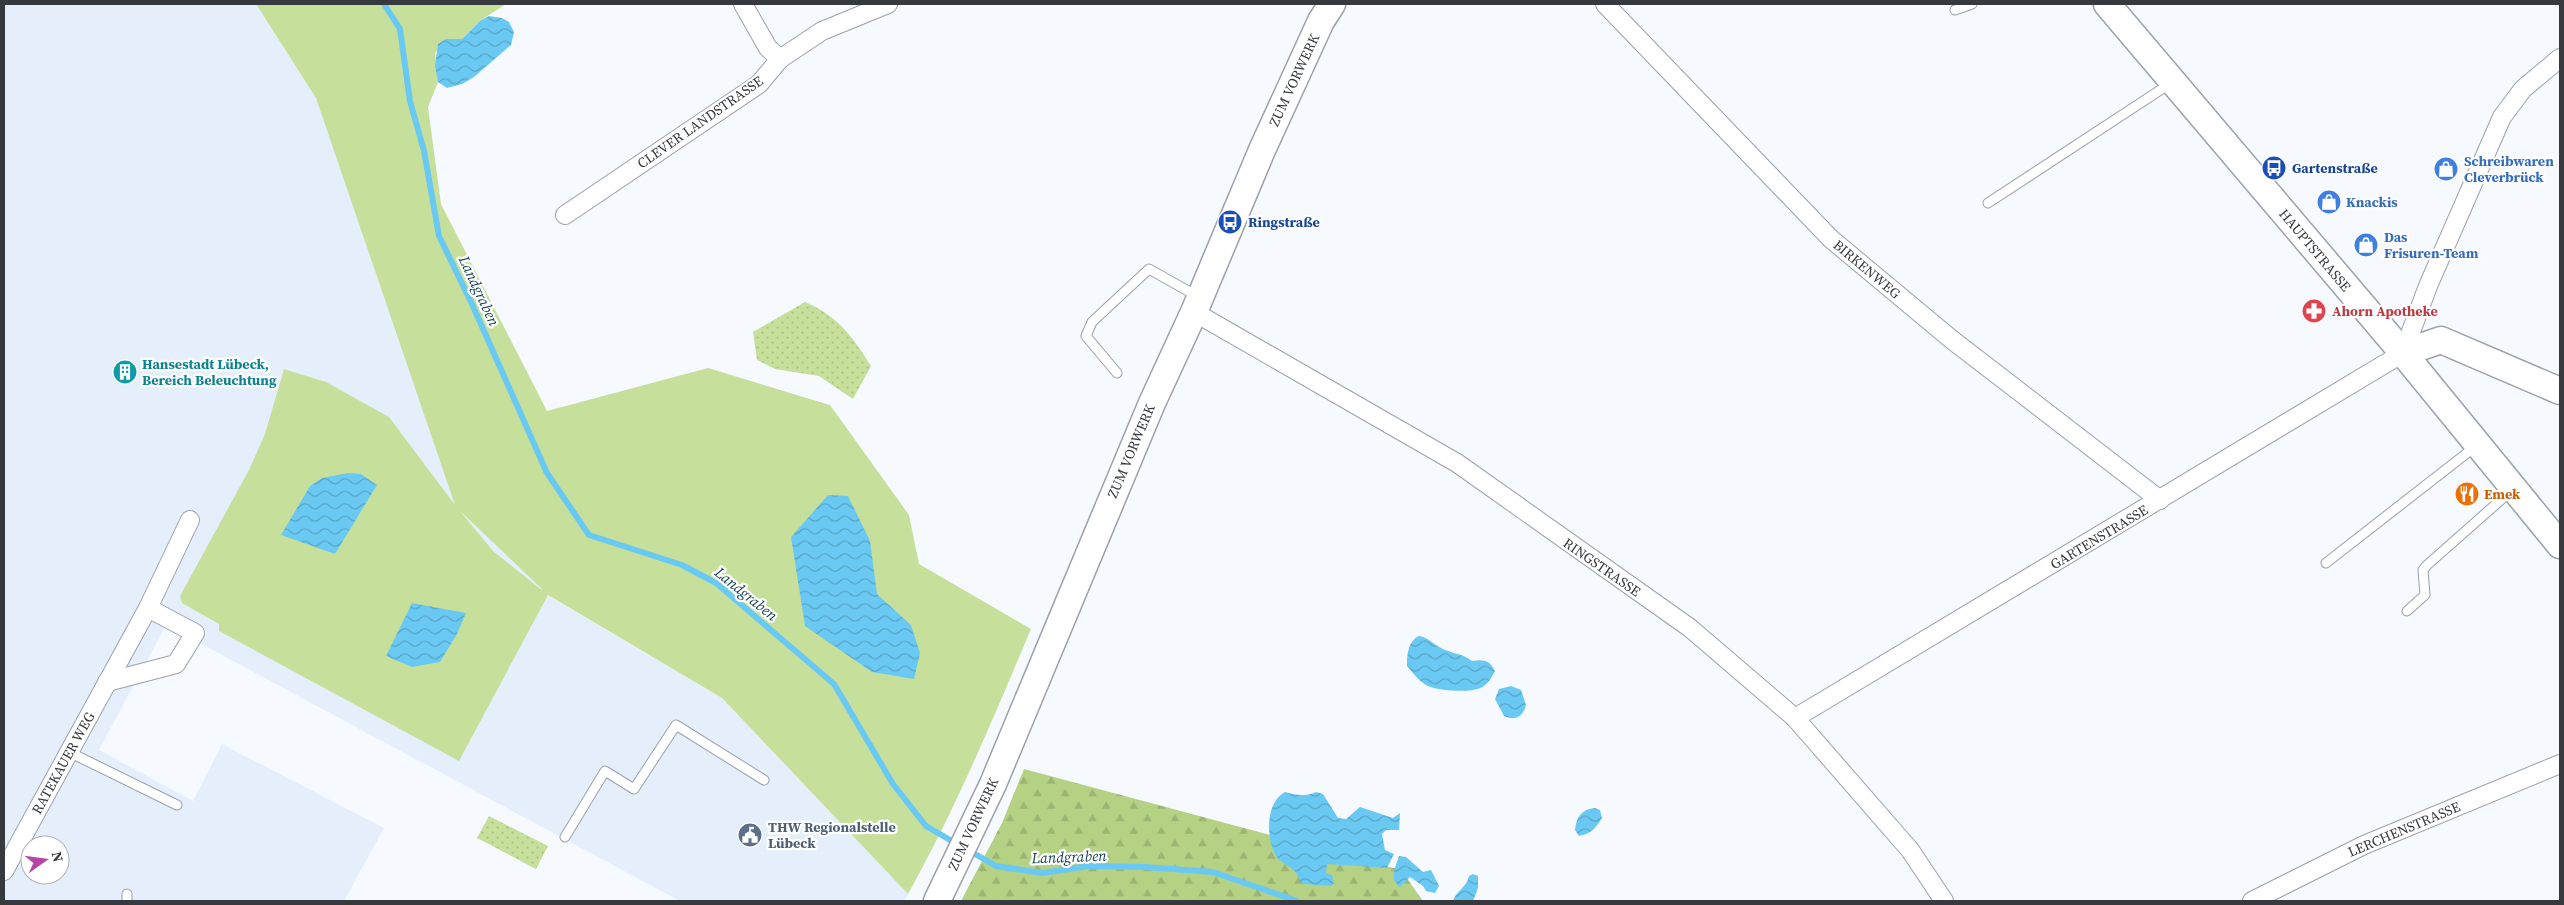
<svg xmlns="http://www.w3.org/2000/svg" width="2564" height="905" viewBox="0 0 2564 905" font-family="'Source Serif 4',serif">
<style>
.built{fill:#e5effc;fill-rule:evenodd}
.grass{fill:#c6e09b;fill-rule:evenodd}
.forest{fill:url(#forest-firs)}
.park{fill:url(#park-dots)}
.water{fill:url(#water-waves)}
.lines{fill:none;stroke-linecap:round;stroke-linejoin:round}
.stream{stroke:#6ac9f3;stroke-width:6}
.lane-casing{stroke:#9aa1ab;stroke-width:11}
.street-casing{stroke:#9aa1ab;stroke-width:20}
.secondary-casing{stroke:#9aa1ab;stroke-width:29}
.lane{stroke:#fff;stroke-width:9}
.street{stroke:#fff;stroke-width:18}
.secondary{stroke:#fff;stroke-width:26}
.labels{text-anchor:middle;stroke-width:4.5;stroke-linejoin:round;paint-order:stroke}
.street-label{font-size:14px;fill:#36393d;stroke:#fff}
.shop-label{font-size:14px;font-weight:bold;fill:#366cbe;stroke:#fff;text-anchor:start}
.transit-label{font-size:14px;font-weight:bold;fill:#164399;stroke:#fff;text-anchor:start}
.health-label{font-size:14px;font-weight:bold;fill:#be3a42;stroke:#fff;text-anchor:start}
.culture-label{font-size:14px;font-weight:bold;fill:#0d838f;stroke:#fff;text-anchor:start}
.food-label{font-size:14px;font-weight:bold;fill:#c56008;stroke:#fff;text-anchor:start}
.service-label{font-size:14px;font-weight:bold;fill:#4e5e75;stroke:#fff;text-anchor:start}
.water-label{font-size:15px;font-style:italic;fill:#184253;stroke:#fff}
</style>
<defs>
<pattern id="forest-firs" width="22" height="20" patternUnits="userSpaceOnUse" patternTransform="scale(1.25)"><rect width="22" height="20" fill="#b5d284"/><path d="M5 1l3.5 6h-7zM16 11l3.5 6h-7z" fill="#9cb573"/></pattern>
<pattern id="park-dots" width="8" height="8" patternUnits="userSpaceOnUse" patternTransform="scale(1.25)"><rect width="8" height="8" fill="#c6e09b"/><path d="M2 2h.1M6 6h.1" fill="none" stroke="#abc186" stroke-width="1.8" stroke-linecap="round"/></pattern>
<pattern id="water-waves" width="16" height="10" patternUnits="userSpaceOnUse" patternTransform="scale(1.25)"><rect width="16" height="10" fill="#6ac9f3"/><path d="M0 5q4-4 8 0t8 0" fill="none" stroke="#58a4c6"/></pattern>
</defs>
<rect width="100%" height="100%" fill="#f6f9fd"/>
<!-- built -->
<path class="built" d="M4,4H256L316,98L547,595L722,698L908,894L904,901H680L166,625L99,750L193,801L222,744L384,828L344,901H4ZM30,845H60V875H30Z"/>
<!-- grass -->
<path class="grass" d="M256,4H506L480,21L462,39H446L435,53L438,82L428,107L441,204L547,411L708,368L830,405L909,515L919,564L1031,629C993,719 956,808 908,894L722,698L548,595L459,761L219,631V624L182,603L180,596L249,470L265,434L284,369L326,382L389,417L455,505L316,98ZM460,511L542,589V590L493,551Z"/>
<!-- forest -->
<path class="forest" d="M1024,769L1401,870L1423,901H961L1002,823Z"/>
<!-- park -->
<g class="park">
<path d="M805,302C838,316 853,337 871,366L853,399L819,376L775,369L757,360L753,332Z"/>
<path d="M489,816L548,846L536,869L477,838Z"/>
</g>
<!-- water -->
<g class="water">
<path d="M489,16L502,18L509,22L514,32L511,45L474,77L462,84L447,88L438,82L435,66L438,44L446,39H462L480,21Z"/>
<path d="M348,473L361,474L377,485L335,554L281,535L310,486L322,478Z"/>
<path d="M828,495L848,496L870,541L877,594L911,625L920,653L914,679L872,672L805,626L791,537Z"/>
<path d="M412,603L466,613L457,634L440,662L412,667L386,656Z"/>
<path d="M1419,636C1428,637 1434,645 1443,649C1453,654 1462,653 1472,661C1483,659 1490,660 1495,671C1492,677 1487,686 1480,688C1470,693 1436,691 1426,685C1418,680 1413,673 1407,666C1407,655 1408,641 1419,636Z"/>
<path d="M1511,686L1521,690L1526,705C1523,717 1515,721 1504,716L1495,699L1499,689Z"/>
<path d="M1285,792C1296,795 1305,797 1316,792L1323,794L1338,818L1346,819L1360,807L1393,818L1400,813L1399,830H1386L1382,834L1385,850L1394,854L1387,868L1327,864L1326,873L1332,875L1334,883L1331,886L1303,884C1299,880 1299,878 1297,874C1292,866 1281,864 1276,856C1266,838 1265,803 1285,792Z"/>
<path d="M1595,808L1600,810L1602,818C1596,828 1591,834 1579,836L1575,830C1576,817 1582,809 1595,808Z"/>
<path d="M1399,856L1406,857L1423,872L1431,870L1439,886L1435,893L1426,891L1423,886L1410,877L1400,887C1389,878 1395,869 1399,856Z"/>
<path d="M1473,874L1478,876V888L1473,901H1453C1456,891 1467,887 1469,876Z"/>
</g>
<g class="lines">
<!-- stream -->
<g class="stream">
<path d="M384,4L400,29L410,101L424,151L439,236L472,304L547,473L589,535L682,565L716,583L834,684L893,784L926,826L957,844"/>
<path d="M968,850L996,866L1042,873L1089,866L1144,867L1213,872L1297,901"/>
</g>
<defs>
<g id="lane">
<path d="M1955,10L1972,4"/>
<path d="M1988,203L2171,83"/>
<path d="M1117,373L1086,336L1092,322L1149,269L1197,296"/>
<path d="M2326,563L2476,446"/>
<path d="M2407,611L2425,595L2423,570L2426,566L2512,490"/>
<path d="M69,752L177,805"/>
<path d="M565,837L605,771L634,789L676,725L764,780"/>
<path d="M127,901V894"/>
</g>
<g id="street">
<path d="M743,4L768,48L780,59"/>
<path d="M1605,4L1831,239L1951,339L2160,500"/>
<path d="M565,215L759,84L780,59L822,31L888,4"/>
<path d="M1194,312L1457,463L1690,628L1795,718L1910,850L1944,901"/>
<path d="M107,682L176,664L195,633L148,608"/>
<path d="M1795,718L2403,353L2428,286L2502,117L2523,89L2560,58"/>
<path d="M4,871L148,608L190,520"/>
<path d="M2252,901L2364,845L2560,764"/>
</g>
<g id="secondary">
<path d="M2107,4L2403,353L2560,545"/>
<path d="M2403,353L2441,340L2560,391"/>
<path d="M937,901L993,784L1152,403L1194,312L1262,150L1321,21L1332,4"/>
</g>
</defs>
<!-- lane casing -->
<use href="#lane" class="lane-casing"/>
<!-- street casing -->
<use href="#street" class="street-casing"/>
<!-- secondary casing -->
<use href="#secondary" class="secondary-casing"/>
<!-- lane -->
<use href="#lane" class="lane"/>
<!-- street -->
<use href="#street" class="street"/>
<!-- secondary -->
<use href="#secondary" class="secondary"/>
</g>
<!-- icons -->
<defs>
<symbol id="bus-disc" viewBox="-11 -11 22 22"><circle r="9.5" fill="#1a4fb4" stroke="#fff"/><path d="M-5-6H5V4H4V6H2V4H-2V6H-4V4H-5ZM-3.5-4V0h7V-4ZM-3.5 1.2v1.5H-2V1.2ZM2 1.2v1.5H3.5V1.2Z" fill="#fff"/></symbol>
<symbol id="shop-disc" viewBox="-11 -11 22 22"><circle r="9.5" fill="#3f7fe0" stroke="#fff"/><path d="M-5-2.5h2.3a2.7 3.5 0 0 1 5.4 0H5L5.5 6h-11ZM-1.5-2.5h3a1.5 2.3 0 0 0-3 0Z" fill="#fff"/></symbol>
<symbol id="pharmacy-disc" viewBox="-11 -11 22 22"><circle r="9.5" fill="#e0444e" stroke="#fff"/><path d="M-2-6h4v4h4v4h-4v4h-4v-4h-4v-4h4Z" fill="#fff"/></symbol>
<symbol id="building-disc" viewBox="-11 -11 22 22"><circle r="9.5" fill="#0f9aa8" stroke="#fff"/><path d="M-4-6H4V6H1V3H-1V6H-4ZM-2.5-4.3h1.7v1.8h-1.7ZM.8-4.3h1.7v1.8H.8ZM-2.5-1h1.7V.8h-1.7ZM.8-1h1.7V.8H.8Z" fill="#fff"/></symbol>
<symbol id="restaurant-disc" viewBox="-11 -11 22 22"><circle r="9.5" fill="#e8710a" stroke="#fff"/><path d="M-5-6h1v4h1v-4h1v4h1v-4h1v5L-1.5 .5V6h-2V.5L-5-1ZM5-6V6H3V1.5H1.5Q1.5-4 5-6Z" fill="#fff"/></symbol>
<symbol id="civic-disc" viewBox="-11 -11 22 22"><circle r="9.5" fill="#5c6f8a" stroke="#fff"/><path d="M-.6-6.5H3V-4.5H.6V-3L4-1V1h2V6H-6V1h2V-1L-.6-3ZM-1.2 2.5V6h2.4V2.5Z" fill="#fff"/></symbol>
</defs>
<g fill-rule="evenodd">
<use href="#bus-disc" x="2260" y="154" width="28" height="28"/>
<use href="#shop-disc" x="2432" y="155" width="28" height="28"/>
<use href="#shop-disc" x="2315" y="188" width="28" height="28"/>
<use href="#bus-disc" x="1216" y="208" width="28" height="28"/>
<use href="#shop-disc" x="2352" y="231" width="28" height="28"/>
<use href="#pharmacy-disc" x="2300" y="297" width="28" height="28"/>
<use href="#building-disc" x="111" y="358" width="28" height="28"/>
<use href="#restaurant-disc" x="2453" y="480" width="28" height="28"/>
<use href="#civic-disc" x="736" y="821" width="28" height="28"/>
</g>
<g class="labels">
<!-- street labels -->
<g class="street-label">
<text transform="translate(1294 80) rotate(-65)" y="5">ZUM VORWERK</text>
<text transform="translate(700 122) rotate(-35)" y="5">CLEVER LANDSTRASSE</text>
<text transform="translate(2315 250) rotate(50)" y="5">HAUPTSTRASSE</text>
<text transform="translate(1867 269) rotate(40)" y="5">BIRKENWEG</text>
<text transform="translate(1131 451) rotate(-67)" y="5">ZUM VORWERK</text>
<text transform="translate(2099 537) rotate(-31)" y="5">GARTENSTRASSE</text>
<text transform="translate(1602 567) rotate(35)" y="5">RINGSTRASSE</text>
<text transform="translate(63 763) rotate(-61)" y="5">RATEKAUER WEG</text>
<text transform="translate(973 824) rotate(-65)" y="5">ZUM VORWERK</text>
<text transform="translate(2404 829) rotate(-23)" y="5">LERCHENSTRASSE</text>
</g>
<!-- shop labels -->
<g class="shop-label">
<text x="2464" y="166">Schreibwaren<tspan x="2464" dy="16">Cleverbrück</tspan></text>
<text x="2346" y="207">Knackis</text>
<text x="2384" y="242">Das<tspan x="2384" dy="16">Frisuren-Team</tspan></text>
</g>
<!-- transit labels -->
<g class="transit-label">
<text x="2292" y="173">Gartenstraße</text>
<text x="1248" y="227">Ringstraße</text>
</g>
<!-- health labels -->
<g class="health-label">
<text x="2332" y="316">Ahorn Apotheke</text>
</g>
<!-- culture labels -->
<g class="culture-label">
<text x="142" y="369">Hansestadt Lübeck,<tspan x="142" dy="16">Bereich Beleuchtung</tspan></text>
</g>
<!-- food labels -->
<g class="food-label">
<text x="2484" y="499">Emek</text>
</g>
<!-- service labels -->
<g class="service-label">
<text x="768" y="832">THW Regionalstelle<tspan x="768" dy="16">Lübeck</tspan></text>
</g>
<!-- water labels -->
<g class="water-label">
<text transform="translate(479 291) rotate(65)" y="5">Landgraben</text>
<text transform="translate(746 594) rotate(39)" y="5">Landgraben</text>
<text transform="translate(1069 857) rotate(-2)" y="5">Landgraben</text>
</g>
</g>
<!-- border -->
<rect width="2564" height="905" fill="none" stroke="#36393d" stroke-width="10"/>
<!-- north arrow -->
<g transform="translate(45 860) rotate(76)"><circle r="24" fill="#ffffff" stroke="#afb0b1"/>
<path d="M0-4L9 19L0 12L-9 19Z" fill="#b746a2"/>
<text y="-8" font-size="14" font-weight="bold" text-anchor="middle" fill="#36393d">N</text>
</g>
</svg>
